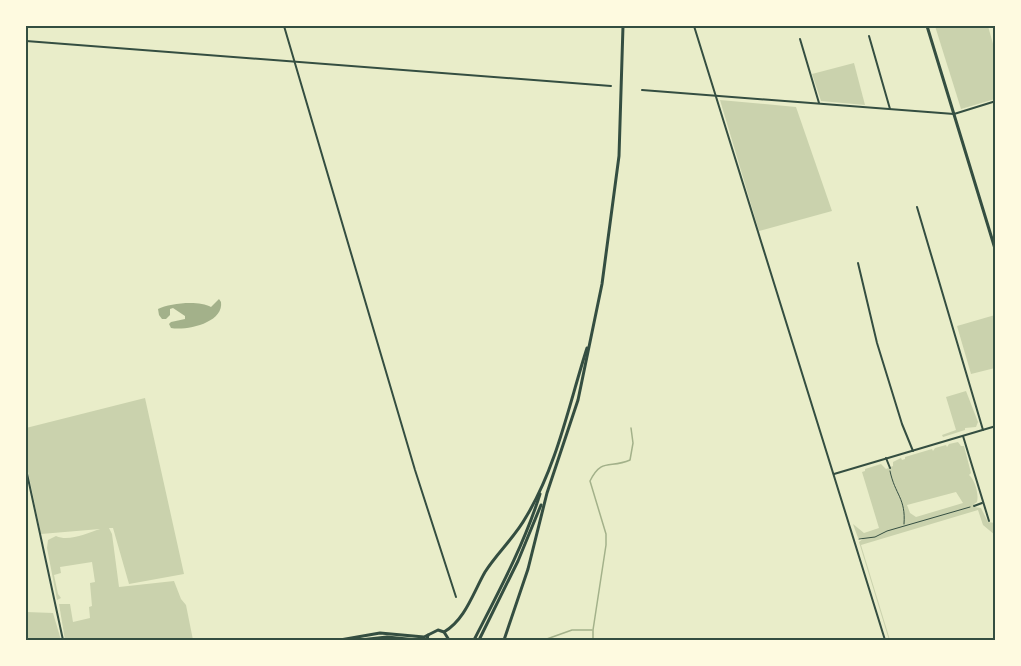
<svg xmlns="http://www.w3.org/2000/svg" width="1021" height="666" viewBox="0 0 1021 666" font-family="'Alegreya Sans',sans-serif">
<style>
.green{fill:#cad2ad;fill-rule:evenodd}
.water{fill:#a3b18a}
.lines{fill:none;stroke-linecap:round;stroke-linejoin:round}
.stream{stroke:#a3b18a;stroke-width:1.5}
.path{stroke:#344e41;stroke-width:1}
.minor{stroke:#344e41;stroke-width:2}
.secondary{stroke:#344e41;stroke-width:3}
.primary{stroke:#344e41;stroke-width:3}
.trunk{stroke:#344e41;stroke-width:3}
.neatline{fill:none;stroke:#344e41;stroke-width:2}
</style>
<rect width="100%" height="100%" fill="#e9edc9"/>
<!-- green -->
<g class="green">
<path d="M935,26H988L995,51V99L961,109Z"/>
<path d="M854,63L865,105L821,101L812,74Z"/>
<path d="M720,100L796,107L832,211L759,231Z"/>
<path d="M995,315V368L971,374L957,326Z"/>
<path d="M966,391L978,422L976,427L965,428V430L943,437L942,435L956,430L946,397Z"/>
<path d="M145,398L184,574L129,584L113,528H109L112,534L119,587L174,581L181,599L186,605L193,640H65L59,604H70L73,622L90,618L89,607L92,606L90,583L95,582L92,562L60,567L61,573L54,575L58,594L61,598L57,600L47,548L48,540L56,536C69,542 87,533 100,529L41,534L26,462V428Z"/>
<path d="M958,442L961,446H964L971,473L969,475C975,480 979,494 977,502L974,504L975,507L981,508L988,522L995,523V535L983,525L978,510L861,545L890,640H889L859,542L864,538H858L853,524L864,533L879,528L862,472L865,471V469L881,464L886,469L893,466V462L901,458L902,460L905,459V457L932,449L933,451L935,448L946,445L947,447L949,444ZM956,492L963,503L916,517L910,513L907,505Z"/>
<path d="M26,612L53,613L61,640H26Z"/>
</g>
<!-- water -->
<path class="water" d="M219,299L221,302C224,323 186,331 171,328L169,324L171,322L185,319V316L173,308L170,309V315L166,319H162L159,315L158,309C170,303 199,300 211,307Z"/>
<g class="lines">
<!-- stream -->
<g class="stream">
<path d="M544,640L572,630H592"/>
<path d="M593,640V630L606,545V534L590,481C602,457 610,469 630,460L633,443L631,428"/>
</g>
<!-- path -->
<g class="path">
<path d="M890,471C895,495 906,498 904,524"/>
<path d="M859,539L875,537L887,531L970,507"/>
</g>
<!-- minor -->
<g class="minor">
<path d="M284,26L415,470L456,597"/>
<path d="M694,26L885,640"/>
<path d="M869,36L890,109"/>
<path d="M800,39L819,103"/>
<path d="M26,41L611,86"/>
<path d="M642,90L954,114L996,101"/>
<path d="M917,207L983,430"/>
<path d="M858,263L877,343L902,424L913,451"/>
<path d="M963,436L989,521"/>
<path d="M886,458L890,468"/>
<path d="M26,469L63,640"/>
<path d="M834,474L996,426"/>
<path d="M974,506L982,503"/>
</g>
<!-- secondary -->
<g class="secondary">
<path d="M927,26L996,252"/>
<path d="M340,640L380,633L424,637L428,635"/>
<path d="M360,640L387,637L417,640"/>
</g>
<!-- primary -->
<path class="primary" d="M427,640L428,635L438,630L444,632L449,640"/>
<!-- trunk -->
<g class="trunk">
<path d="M444,632C465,620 473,593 485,572C497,553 515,537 526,517C557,466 569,404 587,348"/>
<path d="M474,640C498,593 524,545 540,494"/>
<path d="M479,640L518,561L541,505"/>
<path d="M504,640L528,569L547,493L578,400L602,284L619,156L623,26"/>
</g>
</g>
<!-- border -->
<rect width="1021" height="666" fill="none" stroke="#fefae0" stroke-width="54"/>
<rect x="27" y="27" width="967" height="612" class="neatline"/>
</svg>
